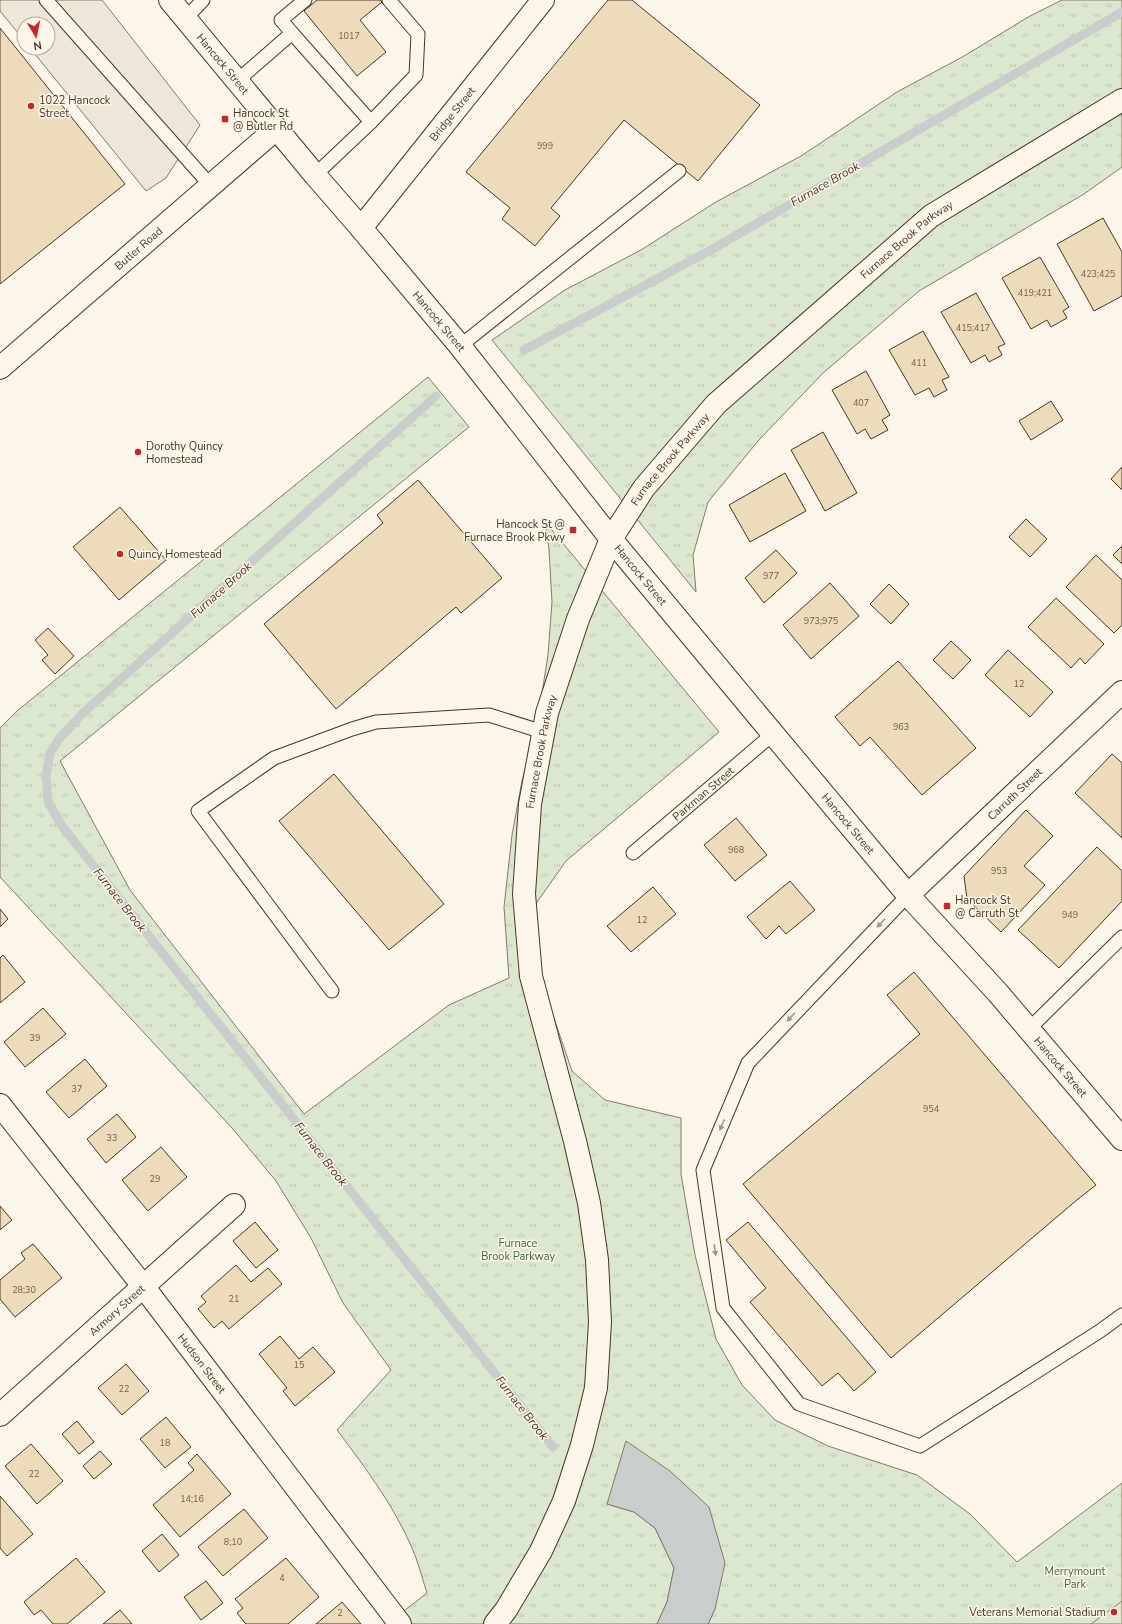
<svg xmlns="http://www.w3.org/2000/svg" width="1122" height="1624" viewBox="0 0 1122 1624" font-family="'Nunito Sans',sans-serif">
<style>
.grass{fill:url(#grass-tufts);stroke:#887966}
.pitch{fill:#dce7d0;stroke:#887966}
.parking{fill:#ede7d9;stroke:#887966}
.water{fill:#c9cecd;stroke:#887966}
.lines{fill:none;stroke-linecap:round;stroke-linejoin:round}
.stream{stroke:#c9cecd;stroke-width:9}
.building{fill:#ecdcbc;stroke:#4a3520}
.service-casing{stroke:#4a3520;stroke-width:15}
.minor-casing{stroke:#4a3520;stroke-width:24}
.secondary-casing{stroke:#4a3520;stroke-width:24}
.primary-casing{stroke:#4a3520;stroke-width:24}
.service{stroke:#fbf6e9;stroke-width:13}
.minor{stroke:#fbf6e9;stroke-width:22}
.secondary{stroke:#fbf6e9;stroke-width:22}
.primary{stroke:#fbf6e9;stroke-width:22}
.oneway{fill:#a29684}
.poi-dot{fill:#c62828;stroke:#fbf6e9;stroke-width:1.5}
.labels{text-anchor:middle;stroke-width:3;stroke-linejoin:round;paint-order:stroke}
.number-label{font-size:9px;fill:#725f47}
.street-label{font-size:11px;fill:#4a3520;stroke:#fbf6e9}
.poi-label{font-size:11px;fill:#4a3520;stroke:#fbf6e9;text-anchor:start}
.park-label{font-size:11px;fill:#436837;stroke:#fbf6e9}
.water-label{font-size:12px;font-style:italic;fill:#4a3520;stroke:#fbf6e9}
</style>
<defs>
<pattern id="grass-tufts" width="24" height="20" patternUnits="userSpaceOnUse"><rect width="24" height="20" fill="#dce7d0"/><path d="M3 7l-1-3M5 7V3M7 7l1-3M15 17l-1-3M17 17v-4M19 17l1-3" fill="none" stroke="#bec7b2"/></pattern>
</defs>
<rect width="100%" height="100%" fill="#fbf6e9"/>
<!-- grass -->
<g class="grass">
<path d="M1062,0H1122V167L1084,194L919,291L823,373L758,441L708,502L693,555L696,592L492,340L565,290L641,250L716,202L801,156L897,92L964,56L1030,16Z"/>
<path d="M428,377L469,427L60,761L130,890L304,1114L449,1005L509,978L504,907L512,835L522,781L537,725L548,655L552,602L549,550L547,531L542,518L719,732L566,861L535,905L538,951L543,986L572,1071L605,1100L681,1118V1174L695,1255L716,1339L742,1385L775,1420L828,1446L917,1475L970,1514L1017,1562L1122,1483V1624H708L715,1609L709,1507L607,1504L634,1512L655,1528L674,1568L667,1602L657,1624H387L427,1593C423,1581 420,1569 416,1558C398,1511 367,1470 337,1430L391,1370L343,1303L311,1238L276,1181L232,1128L0,877V728L17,711Z"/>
</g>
<!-- pitch -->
<path class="pitch" d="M1122,1601V1624H1091Z"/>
<!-- parking -->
<path class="parking" d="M0,0H102L200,125L166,178L146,191L30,48H48V24H24V40L0,11Z"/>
<!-- water -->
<path class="water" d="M626,1441L670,1471L709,1507L725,1563L715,1609L708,1624H657L667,1602L674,1568L655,1528L634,1512L607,1504Z"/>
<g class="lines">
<!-- stream -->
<g class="stream">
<path d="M524,350L711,250L1122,12"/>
<path d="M436,396L83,713L59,739L50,753L46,776L48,802L62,826L553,1447"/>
</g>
</g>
<!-- building -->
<g class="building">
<path d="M317,0H380L382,2L360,20L386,52L357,76L304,11Z"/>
<path d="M608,0H632L760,105L698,181L624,120L551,208L560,216L535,246L502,219L510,208L466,172Z"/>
<path d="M0,28L125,184L0,284Z"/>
<path d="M1103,218L1122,252V296L1094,311L1057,244Z"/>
<path d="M1040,257L1069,307L1063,311L1067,318L1051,327L1047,320L1031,329L1002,278Z"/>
<path d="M976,293L1005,344L998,347L1002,355L989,362L985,355L971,363L941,312Z"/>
<path d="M923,331L949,377L942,380L947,390L934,397L929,388L915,395L889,350Z"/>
<path d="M866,371L890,415L882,420L888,430L871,439L865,429L857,434L832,390Z"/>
<path d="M1051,401L1063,420L1031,440L1019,421Z"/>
<path d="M823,432L857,493L825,511L791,450Z"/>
<path d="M1122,467V490L1111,479Z"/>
<path d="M785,473L806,511L750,542L729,505Z"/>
<path d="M418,480L502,578L461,613L456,607L336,709L264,624L383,523L377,515Z"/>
<path d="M120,507L166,560L119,600L73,547Z"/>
<path d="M1026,519L1047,539L1030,557L1009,537Z"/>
<path d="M1122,546V564L1113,555Z"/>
<path d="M776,550L797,573L764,603L745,578Z"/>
<path d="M1096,555L1122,580V625L1114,633L1066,587Z"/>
<path d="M830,583L859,616L811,659L783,625Z"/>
<path d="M889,584L909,604L891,624L870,604Z"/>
<path d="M1056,598L1104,644L1085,664L1080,658L1071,668L1028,627Z"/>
<path d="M48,628L74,656L55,674L42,660L48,655L35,640Z"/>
<path d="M951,641L971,660L953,679L933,660Z"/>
<path d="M1008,650L1053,692L1030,717L985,675Z"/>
<path d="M898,661L976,748L922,795L870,737L860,746L835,717Z"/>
<path d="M1112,754L1122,763V838L1075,793Z"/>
<path d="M334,774L444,904L389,950L279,821Z"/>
<path d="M1026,810L1053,836L1024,866L1045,885L1001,932L967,899L964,876Z"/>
<path d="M736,818L767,855L735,881L704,845Z"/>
<path d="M1097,847L1122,871V901L1059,968L1018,930Z"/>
<path d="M790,881L815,910L786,934L779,926L766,939L747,917Z"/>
<path d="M653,887L676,914L631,952L607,926Z"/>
<path d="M0,909L8,919L0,927Z"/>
<path d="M3,955L25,982L0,1003V958Z"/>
<path d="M914,972L1096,1185L1078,1199L891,1358L743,1184L920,1034L887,995Z"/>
<path d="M43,1008L66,1034L25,1067L4,1042Z"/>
<path d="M85,1059L107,1086L69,1118L46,1092Z"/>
<path d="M117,1114L136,1137L106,1163L87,1139Z"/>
<path d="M161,1147L187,1177L148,1211L122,1180Z"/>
<path d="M0,1206L12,1220L0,1230Z"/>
<path d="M255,1222L278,1250L256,1268L233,1241Z"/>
<path d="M748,1222L876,1372L854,1391L838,1373L822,1386L750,1302L766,1288L726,1240Z"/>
<path d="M33,1244L62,1278L15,1317L0,1299V1280L25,1259L21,1253Z"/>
<path d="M236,1265L251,1282L268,1268L282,1284L229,1329L222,1321L214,1328L198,1309L206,1302L201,1296Z"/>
<path d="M280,1336L299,1359L313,1347L335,1372L295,1406L283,1391L287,1388L259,1354Z"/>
<path d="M126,1364L149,1391L122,1415L98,1388Z"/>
<path d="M166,1417L191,1447L165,1468L140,1439Z"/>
<path d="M77,1421L94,1442L79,1454L62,1434Z"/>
<path d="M31,1444L63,1481L37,1504L5,1466Z"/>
<path d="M100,1451L112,1464L94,1479L83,1466Z"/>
<path d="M197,1454L231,1494L180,1537L153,1505L194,1470L188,1463Z"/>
<path d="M0,1496L33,1534L7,1556L0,1548Z"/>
<path d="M244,1509L268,1538L223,1576L198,1547Z"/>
<path d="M162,1534L179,1555L159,1572L142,1551Z"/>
<path d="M76,1558L105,1592L67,1624H53L41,1610L34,1615L24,1602Z"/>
<path d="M286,1558L319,1597L288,1624H246L237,1613L243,1608L235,1599Z"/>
<path d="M206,1581L223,1603L201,1620L184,1597Z"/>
<path d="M342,1602L361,1624H316Z"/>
<path d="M120,1610L132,1624H103Z"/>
</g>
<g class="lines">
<defs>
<g id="service">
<path d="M46,0L211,186"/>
<path d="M185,19L203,0"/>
<path d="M292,33L281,20L305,0"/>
<path d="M237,81L292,33L371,122L315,175"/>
<path d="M371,122L416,75L418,34L389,0"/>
<path d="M460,346L679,171"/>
<path id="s1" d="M633,853L773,734"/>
<path d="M908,895L748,1063L703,1170L723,1308L799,1404L920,1446L1100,1331L1122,1315"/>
<path d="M332,991L198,811L274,758L352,729L376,722L489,715L543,732"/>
<path d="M1029,1029L1122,937"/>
</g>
<g id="minor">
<path id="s2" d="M361,228L543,0"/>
<path id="s3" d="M0,368L276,129"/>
<path id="s4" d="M908,895L1122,692"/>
<path id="s5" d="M0,1105L143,1286L400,1624"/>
<path id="s6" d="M0,1415L234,1205"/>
</g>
<g id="secondary">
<path id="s7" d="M495,1624L506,1610L541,1551L564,1501L582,1445L596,1388L600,1322L597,1260L589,1203L575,1141L531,976L524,894L530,804L547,713L578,619L611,539L644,488L716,404L931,216L1122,100"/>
</g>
<g id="primary">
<path id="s8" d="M170,0L315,175L361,228L460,346L611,539L764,723L908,895L998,993L1122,1139"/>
</g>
</defs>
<!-- service casing -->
<use href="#service" class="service-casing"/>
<!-- minor casing -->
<use href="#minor" class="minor-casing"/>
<!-- secondary casing -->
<use href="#secondary" class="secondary-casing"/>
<!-- primary casing -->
<use href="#primary" class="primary-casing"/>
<!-- service -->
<use href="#service" class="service"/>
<!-- minor -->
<use href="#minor" class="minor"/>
<!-- secondary -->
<use href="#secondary" class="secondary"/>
<!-- primary -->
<use href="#primary" class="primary"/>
</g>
<!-- one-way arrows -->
<defs><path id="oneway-solid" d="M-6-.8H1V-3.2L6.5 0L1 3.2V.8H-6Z"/></defs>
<g class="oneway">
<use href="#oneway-solid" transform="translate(881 923) rotate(134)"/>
<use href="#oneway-solid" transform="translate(791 1017) rotate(134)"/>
<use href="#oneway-solid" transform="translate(722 1125) rotate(113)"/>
<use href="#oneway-solid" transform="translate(715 1250) rotate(82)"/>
</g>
<!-- markers -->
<g class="poi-dot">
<circle cx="31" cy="106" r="4"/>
<rect x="221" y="115" width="8" height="8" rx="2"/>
<circle cx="138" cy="452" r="4"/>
<rect x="569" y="526" width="8" height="8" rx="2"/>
<circle cx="120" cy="554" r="4"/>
<rect x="943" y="902" width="8" height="8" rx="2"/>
<circle cx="1114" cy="1612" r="4"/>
</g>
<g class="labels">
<!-- number labels -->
<g class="number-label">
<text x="349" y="39">1017</text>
<text x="545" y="149">999</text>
<text x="1098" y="277">423;425</text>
<text x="1035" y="296">419;421</text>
<text x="973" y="331">415;417</text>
<text x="919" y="366">411</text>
<text x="861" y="406">407</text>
<text x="771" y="579">977</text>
<text x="821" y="624">973;975</text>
<text x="1019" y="687">12</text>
<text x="901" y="730">963</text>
<text x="736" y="853">968</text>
<text x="999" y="874">953</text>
<text x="1070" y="918">949</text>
<text x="642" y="923">12</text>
<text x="35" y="1041">39</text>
<text x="77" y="1092">37</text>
<text x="931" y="1112">954</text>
<text x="112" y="1141">33</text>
<text x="155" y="1182">29</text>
<text x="24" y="1293">28;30</text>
<text x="234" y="1302">21</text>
<text x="299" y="1368">15</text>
<text x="124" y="1392">22</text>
<text x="165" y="1446">18</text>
<text x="34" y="1477">22</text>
<text x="192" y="1502">14;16</text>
<text x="233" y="1545">8;10</text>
<text x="282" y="1581">4</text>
<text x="340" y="1616">2</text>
</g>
<!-- street labels -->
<g class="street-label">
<text dy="4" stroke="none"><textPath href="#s8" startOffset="83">Hancock Street</textPath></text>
<text dy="4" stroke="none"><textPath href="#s2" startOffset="146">Bridge Street</textPath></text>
<text dy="4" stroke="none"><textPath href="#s7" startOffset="1553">Furnace Brook Parkway</textPath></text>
<text dy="4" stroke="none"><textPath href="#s3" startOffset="183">Butler Road</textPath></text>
<text dy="4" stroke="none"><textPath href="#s8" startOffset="419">Hancock Street</textPath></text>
<text dy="4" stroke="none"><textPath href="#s7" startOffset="1229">Furnace Brook Parkway</textPath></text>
<text dy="4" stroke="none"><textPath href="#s8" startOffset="743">Hancock Street</textPath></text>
<text dy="4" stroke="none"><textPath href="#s7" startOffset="905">Furnace Brook Parkway</textPath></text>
<text dy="4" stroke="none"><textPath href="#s1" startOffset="92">Parkman Street</textPath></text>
<text dy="4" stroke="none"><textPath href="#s4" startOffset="147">Carruth Street</textPath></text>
<text dy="4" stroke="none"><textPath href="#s8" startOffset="1067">Hancock Street</textPath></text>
<text dy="4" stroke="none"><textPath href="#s8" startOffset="1390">Hancock Street</textPath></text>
<text dy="4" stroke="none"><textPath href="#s6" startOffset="157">Armory Street</textPath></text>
<text dy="4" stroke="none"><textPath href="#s5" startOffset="328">Hudson Street</textPath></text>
</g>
<!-- poi labels -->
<g class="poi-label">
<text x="39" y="104">1022 Hancock<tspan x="39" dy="13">Street</tspan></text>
<text x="233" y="117">Hancock St<tspan x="233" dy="13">@ Butler Rd</tspan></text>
<text x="146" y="450">Dorothy Quincy<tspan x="146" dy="13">Homestead</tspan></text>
<text x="565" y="528" text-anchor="end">Hancock St @<tspan x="565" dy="13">Furnace Brook Pkwy</tspan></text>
<text x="128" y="558">Quincy Homestead</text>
<text x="955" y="904">Hancock St<tspan x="955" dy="13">@ Carruth St</tspan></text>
<text x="1106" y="1616" text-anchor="end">Veterans Memorial Stadium</text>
</g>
<!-- park labels -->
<g class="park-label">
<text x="518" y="1247">Furnace<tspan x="518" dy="13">Brook Parkway</tspan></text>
<text x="1075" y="1575">Merrymount<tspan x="1075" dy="13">Park</tspan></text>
</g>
<!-- water labels -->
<g class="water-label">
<text transform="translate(825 184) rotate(-30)" y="4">Furnace Brook</text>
<text transform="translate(221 590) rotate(-42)" y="4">Furnace Brook</text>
<text transform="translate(120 900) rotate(52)" y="4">Furnace Brook</text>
<text transform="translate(321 1154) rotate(52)" y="4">Furnace Brook</text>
<text transform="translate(522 1408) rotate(52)" y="4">Furnace Brook</text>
</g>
</g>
<!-- north arrow -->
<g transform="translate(36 36) rotate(170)"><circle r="19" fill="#fbf6e9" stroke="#b4a999"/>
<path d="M0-3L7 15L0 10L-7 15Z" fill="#c62828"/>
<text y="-6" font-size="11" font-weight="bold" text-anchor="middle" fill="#4a3520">N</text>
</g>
</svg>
